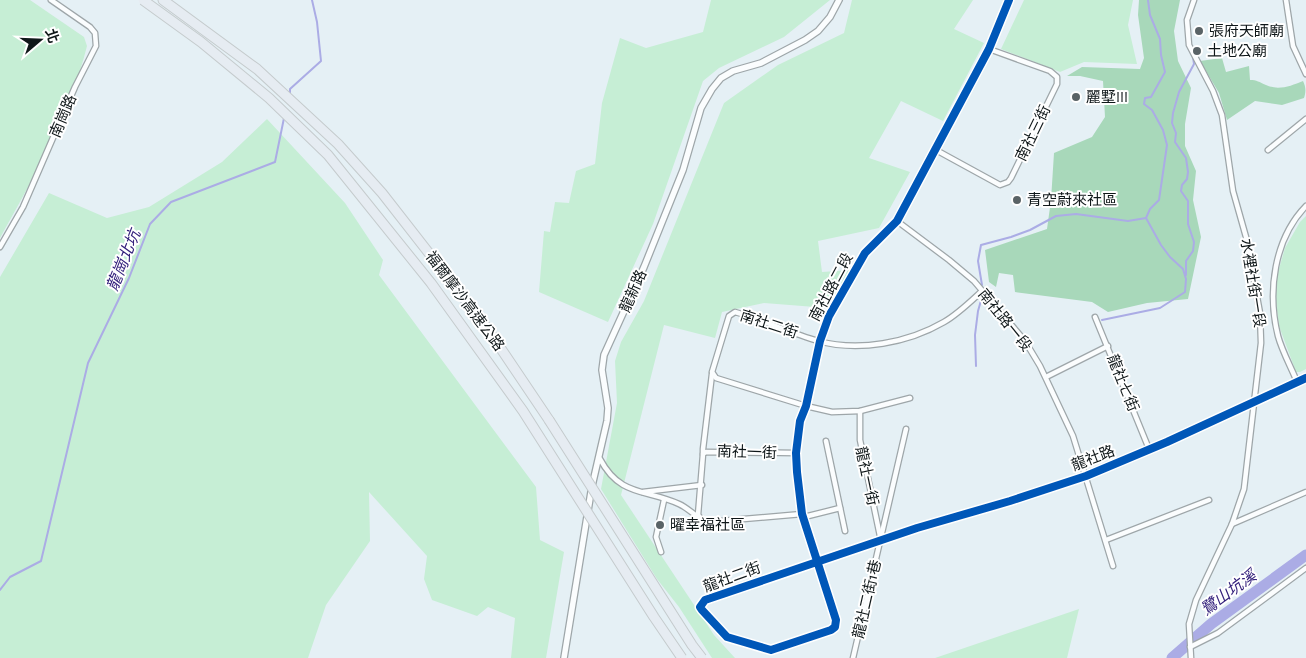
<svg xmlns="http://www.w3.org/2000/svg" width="1306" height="658" viewBox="0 0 1306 658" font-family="'Alegreya Sans','Noto Sans TC',sans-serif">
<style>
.green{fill:#c6eed5}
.forest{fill:#a8d8ba}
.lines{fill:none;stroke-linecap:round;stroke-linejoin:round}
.stream{stroke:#abace5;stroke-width:2}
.river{stroke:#abace5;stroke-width:11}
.minor-casing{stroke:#9ea6a9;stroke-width:7}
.tertiary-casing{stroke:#9ea6a9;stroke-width:8}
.motorway-casing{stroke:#c5cbcd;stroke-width:11}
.minor{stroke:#fbfdfe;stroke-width:4.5}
.tertiary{stroke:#fbfdfe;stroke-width:5.5}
.motorway{stroke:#e6ecf2;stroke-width:9}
.motorway-bridge-casing{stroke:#c5cbcd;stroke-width:11;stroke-linecap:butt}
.motorway-bridge{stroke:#e6ecf2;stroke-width:9}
.cycleway-casing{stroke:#fff;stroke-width:11}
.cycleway{stroke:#0057b8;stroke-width:8}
.poi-dot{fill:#5a6366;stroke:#fff;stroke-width:2}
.labels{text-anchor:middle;stroke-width:4;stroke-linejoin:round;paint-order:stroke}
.poi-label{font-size:15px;fill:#0f1719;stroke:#fff;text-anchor:start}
.street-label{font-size:15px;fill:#0f1719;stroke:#fff}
.water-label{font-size:16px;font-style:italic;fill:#34217c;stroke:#fff}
</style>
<rect width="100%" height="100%" fill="#e5f0f5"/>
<!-- green -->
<g class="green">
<path d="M0,0H30L84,37L87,46C70,114 34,177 0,238Z"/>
<path d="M711,0H830L784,37L719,68L703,81L653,224L608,322L539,292L544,231L550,232L555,202L569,203L576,171L595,164L602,103L620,38L646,48L703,32Z"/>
<path d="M852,0H973L954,29L984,43L943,121L901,101L869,158L910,172L879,228L818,241L822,272L852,270L828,308L764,303L722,312L715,338L664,325L621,495L714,635L735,658H712L679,607L657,579L601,489L617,403L615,361L621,342L644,301L724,103L778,65L844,33Z"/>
<path d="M1024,0H1133L1128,25L1137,64L1084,62L1060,72L1001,49Z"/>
<path d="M267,119L345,203L383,260L379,275L536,487L540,540L564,552L546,658H511L515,618L488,607L477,616L432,600L424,579L427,556L369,492L370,541L326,605L308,658H0V277L49,193L107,218L149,207L222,162Z"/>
<path d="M1306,216V369L1300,372H1296L1279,326L1274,286L1285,248L1300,222Z"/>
<path d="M1079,609L1067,658H935Z"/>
</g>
<!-- forest -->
<g class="forest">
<path d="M1139,0H1180L1174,31L1178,61L1191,88L1185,124V146L1196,171L1193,200L1201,237L1188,299L1147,303L1108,312L1092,302L1015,292L1013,275L999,273L996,287L989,282L985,250L1047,229L1051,200L1054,153L1092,137L1105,117L1103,81L1080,76H1067L1082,67L1140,69L1144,58L1138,15Z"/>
<path d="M1222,58L1226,72L1249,66L1250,80C1257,80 1259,82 1266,85C1278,91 1291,86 1303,81C1306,87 1306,92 1304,98L1282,105L1255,101L1227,120L1219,93L1200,61Z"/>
</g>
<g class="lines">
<!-- stream -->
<g class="stream">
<path d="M290,93V89L321,61L317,22L312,0"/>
<path d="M1186,275V261L1193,251L1194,242L1188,224V201L1181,191L1182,185L1187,179L1188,172L1186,158L1175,142L1176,133L1172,123L1173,113L1179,92L1194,64L1193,57"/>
<path d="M982,285L978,261L981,245L1011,237L1030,230L1056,216L1076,214L1128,221L1146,218"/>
<path d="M1102,320L1160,308L1185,292L1186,279L1183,269L1170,257L1161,245L1146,218L1150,209L1159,200L1167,145L1163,130L1152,110L1144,104L1145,98L1151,97L1165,72L1161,55L1160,39L1150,15L1148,0"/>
<path d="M976,366L975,335L978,311L982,297"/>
<path d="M0,590L10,577L41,561L88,363L129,278L150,224L171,202L275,162L284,118"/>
</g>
<!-- river -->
<path class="river" d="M1172,658L1211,624L1306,555"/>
<defs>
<g id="minor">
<path d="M1009,0L989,49L897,221L865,253L829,316L820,341L806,406L800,421L796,453L797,472L802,514L836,620L835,627L831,630L771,650L727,637L702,610L700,607L705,600L917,528L1010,501L1086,476L1167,442L1306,378"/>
<path d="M1286,0L1293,46L1306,74"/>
<path d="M936,150L1000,185L1008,182L1011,178L1057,84V77L1050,71L989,49"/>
<path d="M1268,150L1306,119"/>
<path d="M897,221L949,260L974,281L1025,341L1040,366L1073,436L1113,566"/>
<path d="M0,247L23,207L75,87L96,46L95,33L90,27L51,0"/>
<path d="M1095,317L1149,449"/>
<path d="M1046,377L1108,346"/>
<path d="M1297,382C1291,367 1282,351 1278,336C1267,292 1274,239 1306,206"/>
<path d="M910,398L860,411L832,412L806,406L716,378L712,372L729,316L735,312C764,320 790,333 818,341C859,352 908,343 944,322C958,314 970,302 982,291"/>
<path d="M860,411V440L880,536"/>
<path d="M826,441L845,531"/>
<path d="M796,453L706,452L703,454L698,515L703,521L709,522L802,514"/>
<path d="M703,454V449L712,374"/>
<path d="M600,459C620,497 646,489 679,504C686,507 692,513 698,517"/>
<path d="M643,492L702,485"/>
<path d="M804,517L840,508"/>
<path d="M1232,524L1306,492"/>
<path d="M1106,540L1209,500"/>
<path d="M661,552L656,537L664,500"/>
<path d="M1190,647L1218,633L1306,568"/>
<path d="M853,658L906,429"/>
<path d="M1191,658L1189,624L1196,600L1232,524L1244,489L1261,343L1260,313L1246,237L1233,191L1222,115L1213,91L1189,45L1187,20L1194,0"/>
</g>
<path id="tertiary" d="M564,658L592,486L607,421L608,408L602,370L604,355L644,267L683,170L701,108L712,89L721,78L733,71L761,63L805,40L818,31L830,17L839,0"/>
<path id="motorway" d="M163,0L257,69L338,144L382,193L485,325L549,420"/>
</defs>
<!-- minor casing -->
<use href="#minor" class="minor-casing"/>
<!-- tertiary casing -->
<use href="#tertiary" class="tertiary-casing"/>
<!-- motorway casing -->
<use href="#motorway" class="motorway-casing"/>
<!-- minor -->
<use href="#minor" class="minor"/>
<!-- tertiary -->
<use href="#tertiary" class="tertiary"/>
<!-- motorway -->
<use href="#motorway" class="motorway"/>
<defs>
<g id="motorway-bridge">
<path d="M143,0L201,42L269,98L328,155L431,283L523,411L654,617L682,658"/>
<path d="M549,420L692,645L702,658"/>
</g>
</defs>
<!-- motorway-bridge casing -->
<use href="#motorway-bridge" class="motorway-bridge-casing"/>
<!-- motorway-bridge -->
<use href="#motorway-bridge" class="motorway-bridge"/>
<defs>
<path id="cycleway" d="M1009,0L989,49L897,221L865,253L829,316L820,341L806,406L800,421L796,453L797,472L802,514L836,620L835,627L831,630L771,650L727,637L702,610L700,607L705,600L917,528L1010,501L1086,476L1167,442L1306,378"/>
</defs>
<!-- cycleway casing -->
<use href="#cycleway" class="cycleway-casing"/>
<!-- cycleway -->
<use href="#cycleway" class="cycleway"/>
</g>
<!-- markers -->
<g class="poi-dot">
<circle cx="1199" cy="31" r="5"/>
<circle cx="1197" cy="51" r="5"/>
<circle cx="1076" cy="97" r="5"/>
<circle cx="1017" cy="200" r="5"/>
<circle cx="660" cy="525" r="5"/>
</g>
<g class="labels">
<!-- poi labels -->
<g class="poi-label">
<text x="1209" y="36">張府天師廟</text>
<text x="1207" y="56">土地公廟</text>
<text x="1086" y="102">麗墅III</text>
<text x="1027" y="205">青空蔚來社區</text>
<text x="670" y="530">曜幸福社區</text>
</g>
<!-- street labels -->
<g class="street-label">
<text transform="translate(63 116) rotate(-67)" y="5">南崗路</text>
<text transform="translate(1033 133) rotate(-64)" y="5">南社三街</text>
<text transform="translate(1253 283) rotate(81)" y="5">水裡社街一段</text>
<text transform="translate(831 287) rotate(-62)" y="5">南社路二段</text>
<text transform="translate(633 291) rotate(-66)" y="5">龍新路</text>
<text transform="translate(465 301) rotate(53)" y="5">福爾摩沙高速公路</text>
<text transform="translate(1005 320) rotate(51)" y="5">南社路一段</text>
<text transform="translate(769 324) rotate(18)" y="5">南社二街</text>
<text transform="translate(1123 383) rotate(68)" y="5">龍社七街</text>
<text transform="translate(747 452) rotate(2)" y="5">南社一街</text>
<text transform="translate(1093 458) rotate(-21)" y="5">龍社路</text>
<text transform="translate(867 476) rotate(78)" y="5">龍社一街</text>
<text transform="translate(732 577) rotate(-20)" y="5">龍社二街</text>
<text transform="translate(867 599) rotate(-77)" y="5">龍社二街1巷</text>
</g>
<!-- water labels -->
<g class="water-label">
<text transform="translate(123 260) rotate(-68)" y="6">龍崗北坑</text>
<text transform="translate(1228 592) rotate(-36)" y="6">鷺山坑溪</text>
</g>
</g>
<!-- north arrow -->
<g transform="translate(40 40) rotate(71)" stroke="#ffffff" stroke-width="4" paint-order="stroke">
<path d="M0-4L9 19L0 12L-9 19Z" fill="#0f1719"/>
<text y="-8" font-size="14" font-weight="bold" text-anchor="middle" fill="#0f1719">北</text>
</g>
</svg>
